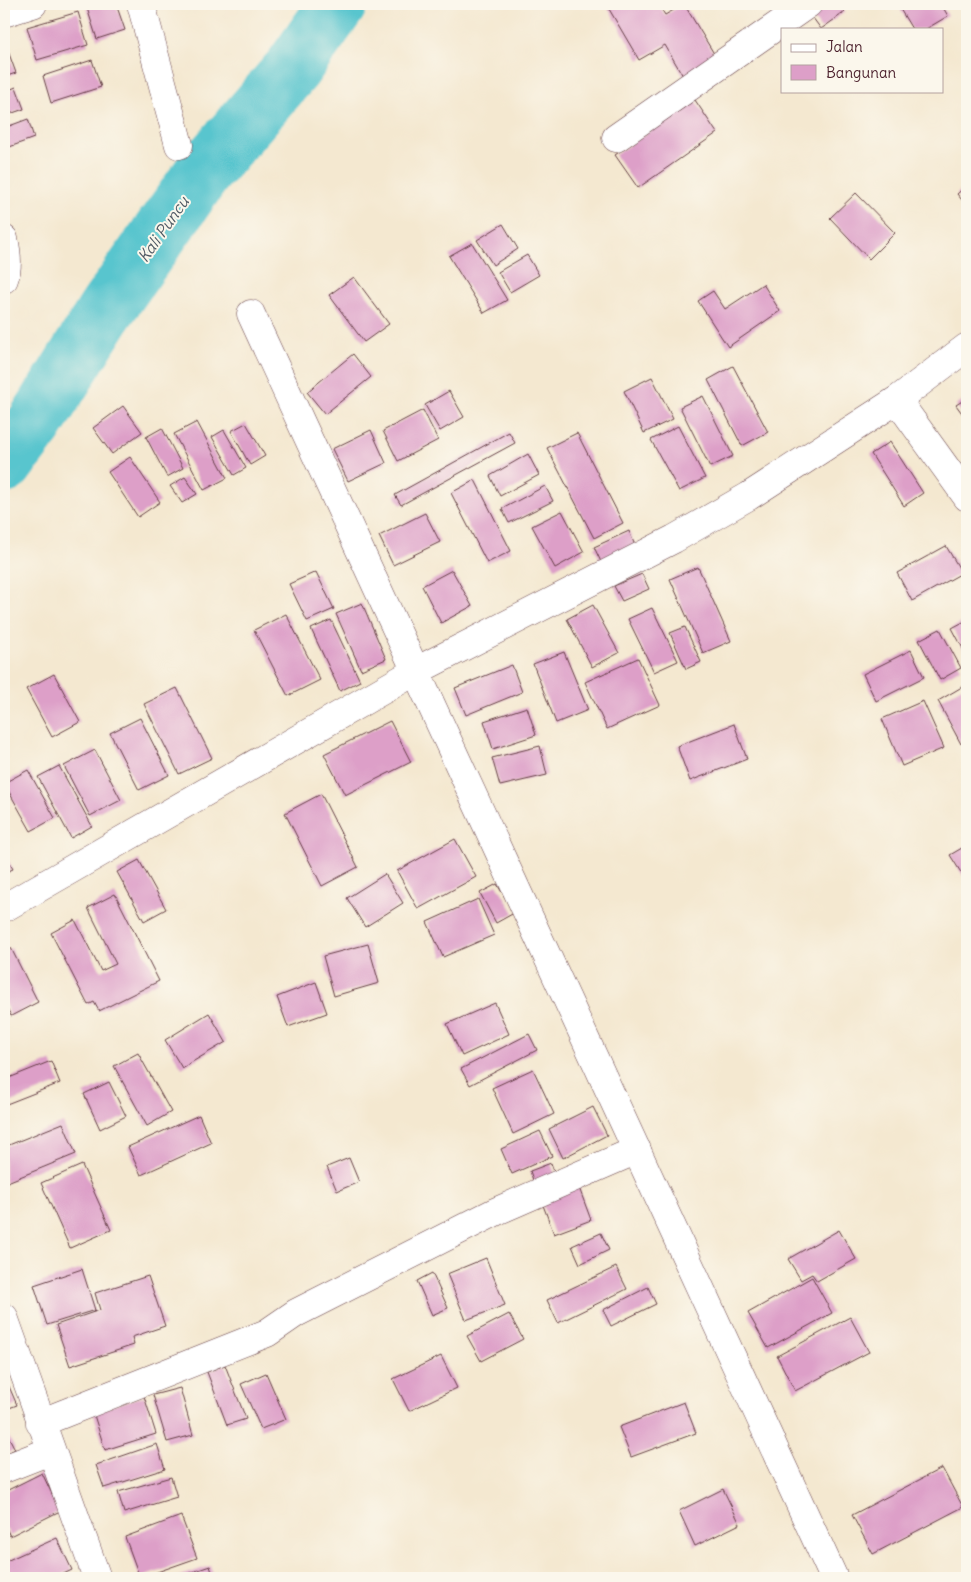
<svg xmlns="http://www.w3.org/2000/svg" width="971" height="1582" viewBox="0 0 971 1582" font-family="Delius,sans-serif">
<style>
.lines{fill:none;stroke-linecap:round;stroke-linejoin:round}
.river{stroke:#58c5ce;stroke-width:58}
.building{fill:#dd9fc8}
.minor-casing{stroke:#643d44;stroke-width:29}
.minor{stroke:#fff;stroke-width:28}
.labels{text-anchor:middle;stroke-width:4;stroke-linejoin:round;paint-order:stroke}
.water-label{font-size:16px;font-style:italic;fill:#4f5964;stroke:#fbf7ec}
</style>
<rect width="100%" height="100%" fill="#fbf7ec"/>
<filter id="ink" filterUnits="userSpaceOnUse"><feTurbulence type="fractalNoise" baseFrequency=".02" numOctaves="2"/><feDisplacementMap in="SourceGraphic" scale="10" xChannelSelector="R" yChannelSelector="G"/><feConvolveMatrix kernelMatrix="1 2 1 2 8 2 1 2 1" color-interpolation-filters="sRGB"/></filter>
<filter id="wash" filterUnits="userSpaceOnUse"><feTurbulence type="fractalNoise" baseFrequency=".0096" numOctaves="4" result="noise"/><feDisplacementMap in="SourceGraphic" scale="20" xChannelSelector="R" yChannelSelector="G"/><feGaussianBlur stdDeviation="1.12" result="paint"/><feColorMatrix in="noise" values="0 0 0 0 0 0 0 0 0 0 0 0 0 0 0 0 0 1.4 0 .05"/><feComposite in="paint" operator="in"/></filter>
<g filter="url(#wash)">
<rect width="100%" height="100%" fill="#f4e8d0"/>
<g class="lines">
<!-- river -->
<path class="river" d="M4,465L35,424L106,310L204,171L293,68L338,4"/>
</g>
<g id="blocks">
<!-- building -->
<g class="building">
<path d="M89,4H116L125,30L97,39L86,5Z"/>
<path d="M606,4H658L665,15L684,4L716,57L683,76L665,45L639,60Z"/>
<path d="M824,4H838L845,12L821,29L810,14Z"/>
<path d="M897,4H941L948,16L926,29H912Z"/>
<path d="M78,12L88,45L37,60L27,27Z"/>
<path d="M4,40L16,73L4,77Z"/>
<path d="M92,60L101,87L51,103L43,76Z"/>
<path d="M16,87L24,109L4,116V92Z"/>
<path d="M695,100L717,133L638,188L615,155Z"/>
<path d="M28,119L34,138L4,149V128Z"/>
<path d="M967,185V206L957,194Z"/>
<path d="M856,193L895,233L869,259L830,218Z"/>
<path d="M503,224L518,249L493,265L477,240Z"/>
<path d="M472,243L507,300L484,313L449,256Z"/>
<path d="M527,255L539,275L510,292L498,272Z"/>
<path d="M354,277L389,324L364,342L329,295Z"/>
<path d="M763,284L780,311L728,347L698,301L713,291L725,309Z"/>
<path d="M353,354L371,377L325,414L307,392Z"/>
<path d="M733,366L768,432L742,446L708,380Z"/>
<path d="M652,377L673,419L644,433L624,391Z"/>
<path d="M449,391L464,417L440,431L425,405Z"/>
<path d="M703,396L733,456L710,467L680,407Z"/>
<path d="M967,398V420L956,405Z"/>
<path d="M123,406L142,432L112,454L93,428Z"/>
<path d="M423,410L438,440L398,461L383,431Z"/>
<path d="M197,422L227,478L204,490L174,434Z"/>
<path d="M246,423L265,456L250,465L231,431Z"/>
<path d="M678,426L705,478L679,491L651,440Z"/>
<path d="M162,428L183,468L167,477L146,437Z"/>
<path d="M224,430L246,468L234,475L212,437Z"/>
<path d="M371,430L386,463L348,481L332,449Z"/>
<path d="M509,432L515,443L401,505L395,495Z"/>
<path d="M577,433L623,523L594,538L547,448Z"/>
<path d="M890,442L923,493L904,506L871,454Z"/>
<path d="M528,454L539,475L500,496L490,476Z"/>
<path d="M130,457L160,502L138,517L108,472Z"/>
<path d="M185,477L197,494L182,503L170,486Z"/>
<path d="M475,480L511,551L487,563L451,493Z"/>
<path d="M545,486L553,501L509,523L502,509Z"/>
<path d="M562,511L584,552L555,568L532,526Z"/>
<path d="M425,513L440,542L393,565L379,536Z"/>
<path d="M629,531L636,548L602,564L594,547Z"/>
<path d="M946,546L962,573L912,601L897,573Z"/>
<path d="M698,567L731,641L703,653L670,579Z"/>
<path d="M452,570L472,606L441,623L422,586Z"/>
<path d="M316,572L334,609L307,621L289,584Z"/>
<path d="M642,574L649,589L622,601L614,586Z"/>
<path d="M362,603L386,659L361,670L336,614Z"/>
<path d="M593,605L619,653L592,667L567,619Z"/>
<path d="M652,608L678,661L654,672L628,619Z"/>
<path d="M286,614L320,680L288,696L254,630Z"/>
<path d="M331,620L360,681L340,691L311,629Z"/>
<path d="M967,620V656L952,628Z"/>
<path d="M685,627L701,662L686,669L670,633Z"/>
<path d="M940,629L961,668L940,680L919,640Z"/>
<path d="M911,650L924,677L876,701L863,674Z"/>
<path d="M564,652L588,710L556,723L533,664Z"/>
<path d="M638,658L660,705L607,729L585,682Z"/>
<path d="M512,665L522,692L466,715L455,688Z"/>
<path d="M54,674L80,722L52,737L26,689Z"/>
<path d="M967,684V741L961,744L938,701Z"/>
<path d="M177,688L212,758L179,774L144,704Z"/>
<path d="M923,701L944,748L902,766L882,719Z"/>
<path d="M527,707L536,735L493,749L484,721Z"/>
<path d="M140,718L169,775L139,790L110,733Z"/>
<path d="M390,721L411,762L345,795L324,754Z"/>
<path d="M734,724L747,759L690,781L677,746Z"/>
<path d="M540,746L547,775L500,786L492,758Z"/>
<path d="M95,750L121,800L90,816L64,766Z"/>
<path d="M59,766L92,826L71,838L38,777Z"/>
<path d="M28,770L55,818L31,831L4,783Z"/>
<path d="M321,794L358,867L322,886L285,813Z"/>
<path d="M455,839L476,877L418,909L397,871Z"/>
<path d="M967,845V882L950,855Z"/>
<path d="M4,853L13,869L4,873Z"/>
<path d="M139,860L166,909L144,921L117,872Z"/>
<path d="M385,874L403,903L365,927L347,898Z"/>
<path d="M497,884L514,913L496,923L480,893Z"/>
<path d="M115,894L159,981L99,1011L94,1002L88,1005L51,933L75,920L101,971L116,964L88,908Z"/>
<path d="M478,899L494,935L443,957L427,922Z"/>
<path d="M368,944L379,983L334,996L323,956Z"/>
<path d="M11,948L38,1002L11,1016L4,1002V952Z"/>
<path d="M316,982L327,1013L288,1027L277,997Z"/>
<path d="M495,1003L509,1034L462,1056L447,1024Z"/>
<path d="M209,1013L226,1042L182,1068L165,1040Z"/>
<path d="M529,1034L537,1050L470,1085L461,1069Z"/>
<path d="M138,1053L171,1112L147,1126L114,1066Z"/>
<path d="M51,1061L60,1083L4,1105V1080Z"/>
<path d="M533,1069L554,1114L513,1134L492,1088Z"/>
<path d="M109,1082L126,1116L100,1129L84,1094Z"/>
<path d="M593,1107L607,1135L563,1158L549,1129Z"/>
<path d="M199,1115L211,1143L141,1175L128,1147Z"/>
<path d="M63,1123L76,1154L5,1183L4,1147Z"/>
<path d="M540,1131L552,1156L512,1174L501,1149Z"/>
<path d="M349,1158L359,1182L337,1191L327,1167Z"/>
<path d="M551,1163L557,1180L536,1189L530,1171Z"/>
<path d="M82,1165L111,1230L70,1248L41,1183Z"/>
<path d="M578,1185L591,1220L554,1234L541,1200Z"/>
<path d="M839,1230L856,1259L817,1281L812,1274L801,1280L788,1259Z"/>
<path d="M601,1233L609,1250L580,1264L572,1246Z"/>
<path d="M486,1258L505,1305L466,1320L447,1274Z"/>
<path d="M616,1267L627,1289L558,1323L547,1300Z"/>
<path d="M82,1269L95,1310L47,1325L34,1285Z"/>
<path d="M432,1273L448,1308L432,1315L417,1281Z"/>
<path d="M148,1276L165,1326L132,1337L134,1345L70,1366L56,1325L100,1310L95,1293Z"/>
<path d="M812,1277L832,1313L768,1348L748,1313Z"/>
<path d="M648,1287L656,1304L611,1326L603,1310Z"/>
<path d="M509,1314L523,1339L481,1361L467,1336Z"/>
<path d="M850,1317L869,1352L795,1391L777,1356Z"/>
<path d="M441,1356L457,1388L409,1411L393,1379Z"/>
<path d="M225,1365L246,1419L227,1425L207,1372Z"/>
<path d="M266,1373L286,1419L261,1429L241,1384Z"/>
<path d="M4,1375L17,1405L4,1410Z"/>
<path d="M180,1388L193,1435L167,1442L153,1395Z"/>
<path d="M144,1396L156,1434L105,1450L93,1412Z"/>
<path d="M684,1402L696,1433L631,1457L619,1427Z"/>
<path d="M4,1428L15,1449L4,1455Z"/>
<path d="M157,1444L165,1469L104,1488L96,1465Z"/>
<path d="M942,1468L963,1507L873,1554L852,1515Z"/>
<path d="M42,1473L60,1511L10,1536L4,1524V1492Z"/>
<path d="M171,1477L177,1497L124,1513L118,1492Z"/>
<path d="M723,1489L740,1524L695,1546L679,1511Z"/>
<path d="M181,1516L197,1558L140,1578L125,1537Z"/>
<path d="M57,1538L72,1570L55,1578H4V1562Z"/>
<path d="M210,1566L214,1578H175Z"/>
</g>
</g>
</g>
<g filter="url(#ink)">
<use href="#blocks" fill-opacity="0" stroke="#643d44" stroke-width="1"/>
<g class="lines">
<defs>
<g id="minor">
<path d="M141,4L179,145"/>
<path d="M4,13L33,4"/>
<path d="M616,138L808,4"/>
<path d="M4,239C7,252 9,267 4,279"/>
<path d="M251,314L834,1578"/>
<path d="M897,400L967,497"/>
<path d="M4,908L416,671L674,539L749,496L897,400L967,347"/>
<path d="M4,1317L97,1578"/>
<path d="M40,1423L267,1333L296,1313L497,1211L637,1150"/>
<path d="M4,1469L50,1451"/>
</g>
</defs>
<!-- minor casing -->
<use href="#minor" class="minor-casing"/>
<!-- minor -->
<use href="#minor" class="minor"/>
</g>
</g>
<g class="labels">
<!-- water labels -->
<g class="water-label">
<text transform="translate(163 229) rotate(-55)" y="6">Kali Puncu</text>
</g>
</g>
<!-- margin -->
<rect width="971" height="1582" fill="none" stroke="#fbf7ec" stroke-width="20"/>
<!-- legend -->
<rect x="781" y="28" width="162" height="65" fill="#fbf7ec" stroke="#b4a19f"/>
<rect x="791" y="44" width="25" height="8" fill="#ffffff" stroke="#b4a19f"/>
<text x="826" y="52" font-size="15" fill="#4a1f2b">Jalan</text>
<rect x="791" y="65" width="25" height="15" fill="#dd9fc8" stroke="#b4a19f"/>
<text x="826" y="78" font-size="15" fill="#4a1f2b">Bangunan</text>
</svg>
